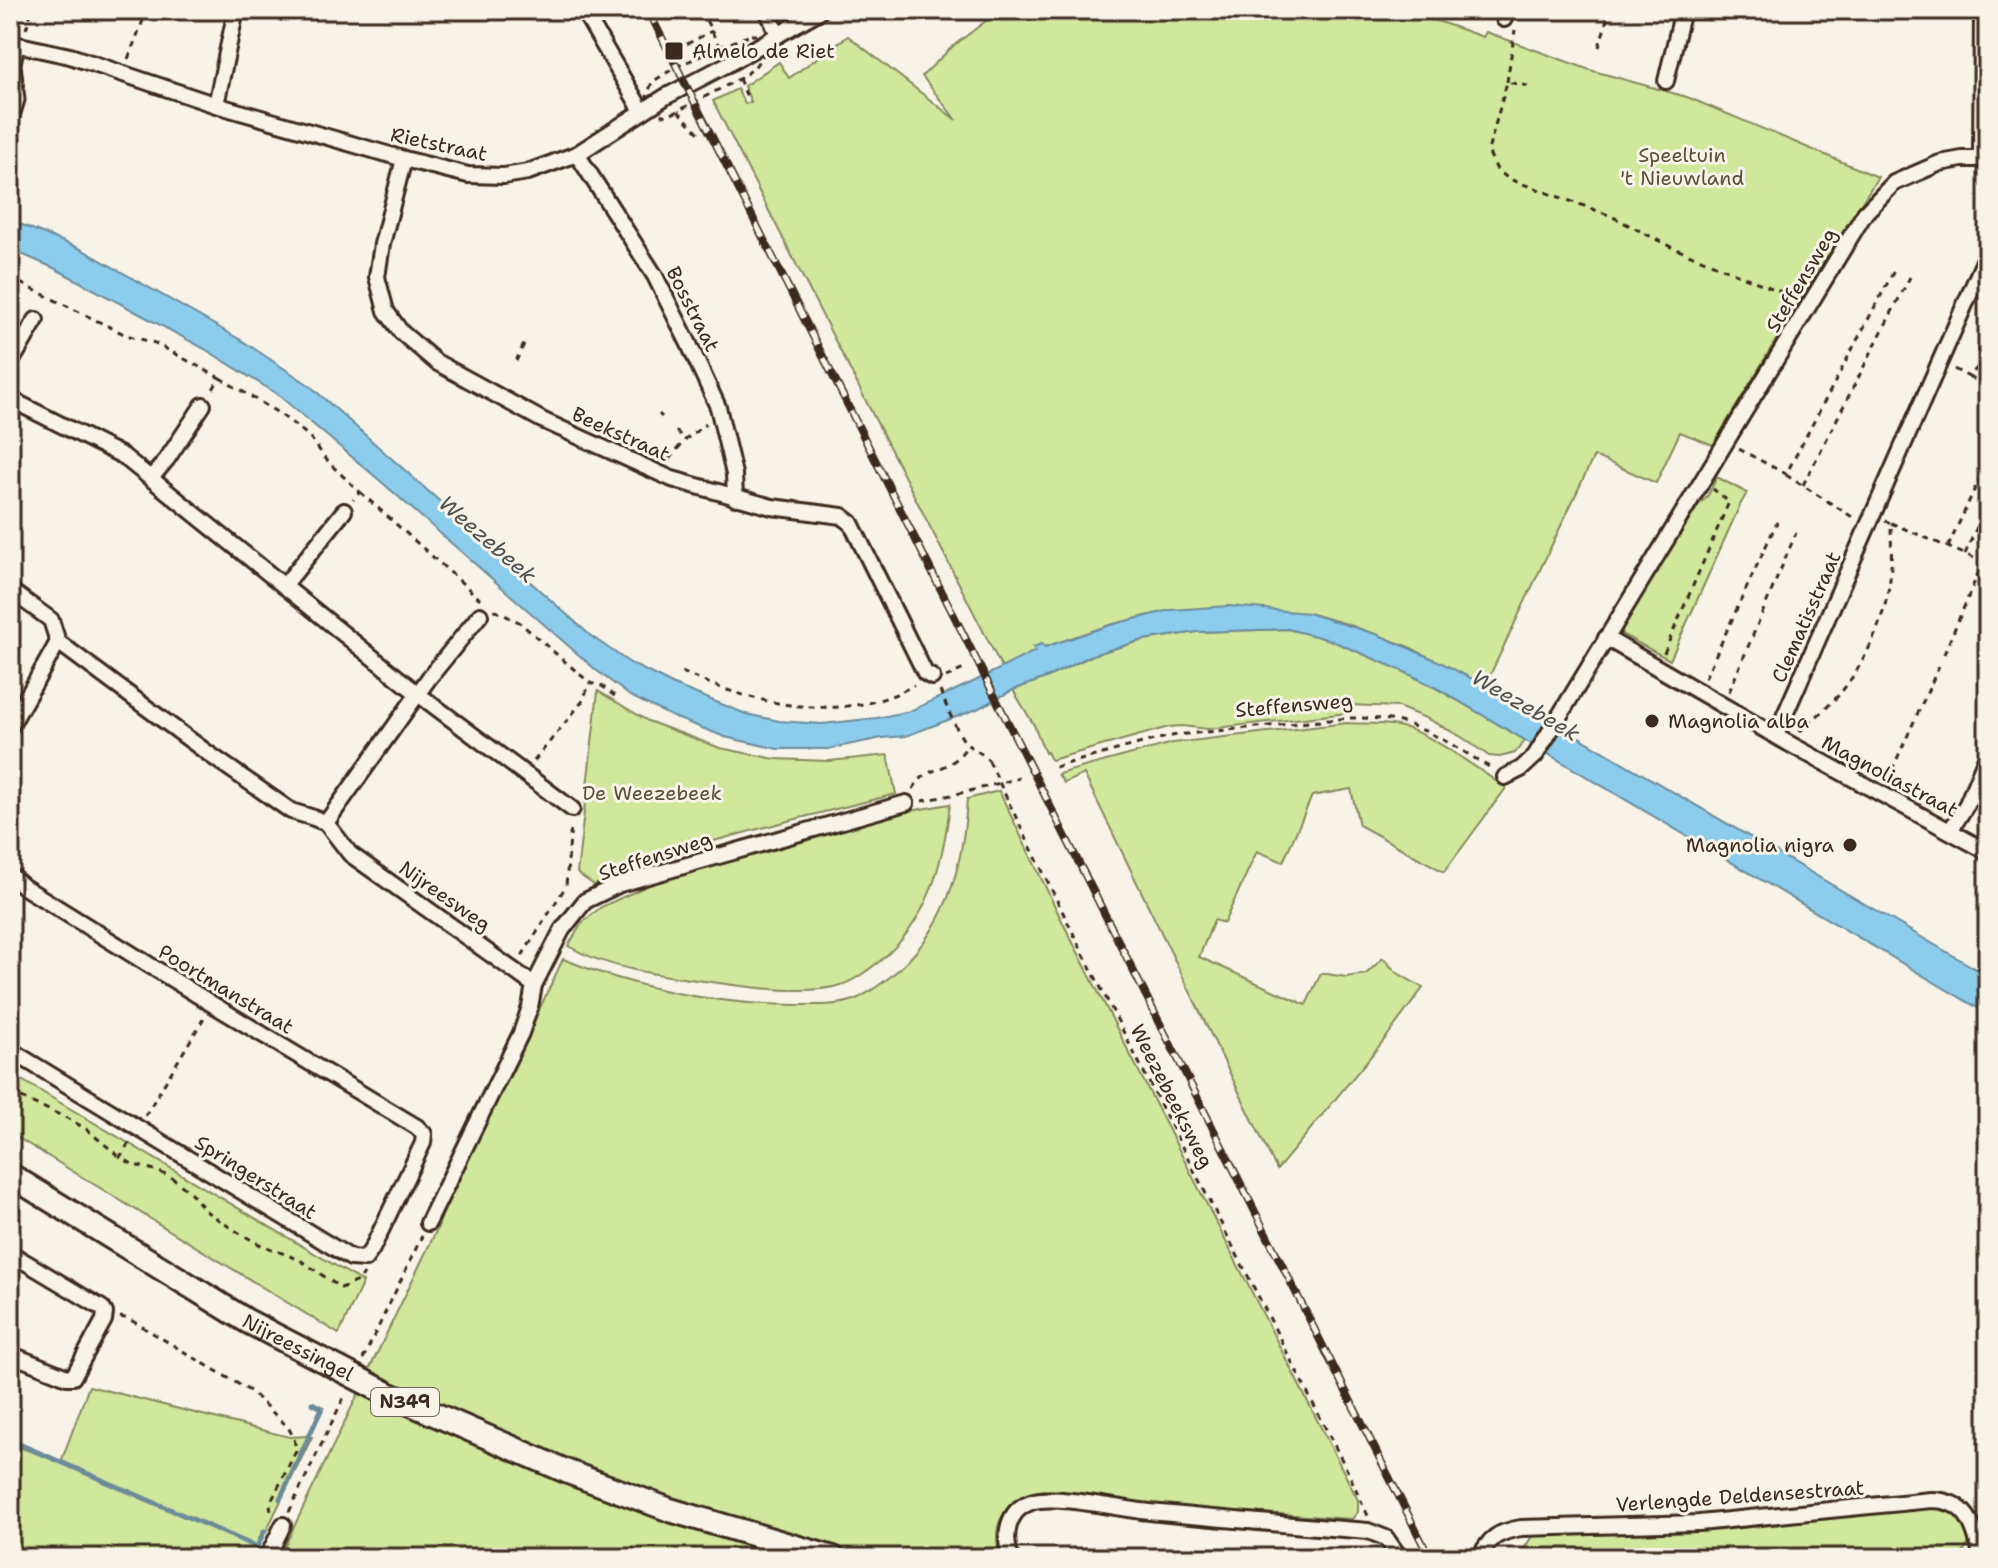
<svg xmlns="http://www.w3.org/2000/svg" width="1998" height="1568" viewBox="0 0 1998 1568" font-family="'Shantell Sans',sans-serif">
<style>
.green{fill:#d1e79c;stroke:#86885d;stroke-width:2}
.water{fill:#8ccced;stroke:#6c8b9a;stroke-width:2}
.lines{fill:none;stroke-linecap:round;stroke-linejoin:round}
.stream{stroke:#6c8b9a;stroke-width:5}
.service-casing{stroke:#3b2a1e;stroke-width:13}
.minor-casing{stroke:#3b2a1e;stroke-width:20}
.primary-casing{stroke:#3b2a1e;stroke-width:28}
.path{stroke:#3b2a1e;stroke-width:3;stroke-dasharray:6 6;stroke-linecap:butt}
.service{stroke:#f7f3e8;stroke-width:7}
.minor{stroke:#f7f3e8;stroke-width:14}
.primary{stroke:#f7f3e8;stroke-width:22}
.rail-casing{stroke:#3b2a1e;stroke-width:8}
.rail{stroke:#f7f3e8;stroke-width:5;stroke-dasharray:15;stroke-linecap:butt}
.path-bridge{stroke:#3b2a1e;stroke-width:3;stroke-dasharray:6 6;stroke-linecap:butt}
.poi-dot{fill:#3b2a1e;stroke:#f7f3e8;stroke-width:3}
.labels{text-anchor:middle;stroke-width:6;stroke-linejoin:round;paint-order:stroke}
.shield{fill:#f7f3e8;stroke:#73665b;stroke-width:2}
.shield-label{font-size:18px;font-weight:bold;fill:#3b2a1e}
.poi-label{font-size:20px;fill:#3b2a1e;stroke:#f7f3e8;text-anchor:start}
.street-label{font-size:20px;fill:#3b2a1e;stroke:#f7f3e8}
.park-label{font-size:20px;fill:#595037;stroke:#f7f3e8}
.water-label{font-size:22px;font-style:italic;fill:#4f5252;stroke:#f7f3e8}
</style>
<rect width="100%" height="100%" fill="#f7f3e8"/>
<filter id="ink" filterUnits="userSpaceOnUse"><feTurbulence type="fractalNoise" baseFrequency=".0125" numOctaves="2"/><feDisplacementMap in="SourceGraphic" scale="16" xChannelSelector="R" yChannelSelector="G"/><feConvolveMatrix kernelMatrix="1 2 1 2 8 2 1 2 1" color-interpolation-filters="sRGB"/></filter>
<g filter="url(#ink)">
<!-- green -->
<g class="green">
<path d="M1000,10H1406L1483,37L1486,32L1590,70L1687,97L1878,177L1806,290L1713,445L1680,432L1656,483L1594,456L1485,686L1409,647L1347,624L1308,613L1171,610L1110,625L1045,647L1042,644L1034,647L1036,651L1002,668L713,101L737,89L745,104L751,102L744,86L779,62L789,78L848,36L956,120L922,76L952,47Z"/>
<path d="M1717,477L1747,493L1740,505L1670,660L1621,634L1626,621L1700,503L1707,497Z"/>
<path d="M1288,629C1302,633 1317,635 1330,640C1400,664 1462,703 1525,740L1515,753L1500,757L1489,756L1460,736L1428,719L1398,707L1349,705L1347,713L1208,729L1182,726L1169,727L1051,760L1047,752L1045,753L1034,725L1013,690L1048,677L1093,655L1143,640L1197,632Z"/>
<path d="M598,691L648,721L720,748L775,759L829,761L888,755L896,794L788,821L699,845L594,885L577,873Z"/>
<path d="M1347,723C1363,724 1381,723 1397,726C1431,732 1477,769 1506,788L1444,872L1359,825L1351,789L1312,796L1283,862L1257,851L1224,923L1214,920L1199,957L1306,1005L1321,973L1346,977L1366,974L1383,958L1396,972L1423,988L1385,1039L1277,1170L1084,774L1064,783L1058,774L1173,743Z"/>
<path d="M999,791L1063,923L1358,1500V1512L1352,1519L1176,1507L1043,1490C1008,1496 987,1524 1002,1558H877L774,1530L673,1498L571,1462L368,1372L438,1227L443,1213L563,959C640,990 717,1005 800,1005C817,1005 838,1006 854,1000C868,994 878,986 890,977C946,932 963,869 967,799Z"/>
<path d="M950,804C943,864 929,921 880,961C868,970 858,979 844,984C807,997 742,986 704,981C659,975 608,969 568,946L582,923L601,907L651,884L707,865L892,814Z"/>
<path d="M10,1073L363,1282L339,1334L10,1133Z"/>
<path d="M89,1386L289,1437L308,1436L312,1437L253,1558H10V1444L61,1462Z"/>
<path d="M359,1392L383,1403L666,1519L792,1558H279Z"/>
<path d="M1919,1505L1949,1508L1958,1514L1970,1535L1968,1545L1960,1557L1526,1558L1525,1547L1535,1532Z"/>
</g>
<!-- water -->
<path class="water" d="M10,220L81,249L241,340L309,385L591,636L630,663L674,685L746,714L779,721L822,724L877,718L910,711L975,681L1035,651L1033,647L1042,644L1045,647L1110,625L1171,610L1229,606L1308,613L1379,635L1438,661L1543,716L1988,976V1014L1440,690L1407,673L1330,640L1288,629L1197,632L1143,640L1092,655L1048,677L1013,690L977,709L906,736L882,738L828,749H778L725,737L671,716L630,696L596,670L377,478L277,394L205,349L56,269L10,249Z"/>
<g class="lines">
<!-- stream -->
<g class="stream">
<path d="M10,1440L257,1547L264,1531"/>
<path d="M280,1499L322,1408L312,1403"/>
</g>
<defs>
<path id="service" d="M10,133L20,100L16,64L20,45"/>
<g id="minor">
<path d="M583,10L642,111"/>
<path d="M767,10L778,35"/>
<path d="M1504,19L1507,10"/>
<path d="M10,43L70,56L216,105L404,159L468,175L504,176L528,172L577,154L665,97L728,64L821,10"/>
<path d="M1666,81L1683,10"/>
<path d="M216,105L236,10"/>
<path d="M577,154L655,276L688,342L718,407L734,474L735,498"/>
<path d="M404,159L382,244L377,277L386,311L401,332L436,362L542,420L672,479L772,507L842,516L851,523L925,673L932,677"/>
<path d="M1981,159L1982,10"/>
<path d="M10,364L36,320"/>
<path d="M10,399L123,456L418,694L572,809"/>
<path d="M151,478L167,459L203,405"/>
<path d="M284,586L344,511"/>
<path d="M10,590L51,620L58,642L209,754L291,811L314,818L326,823L350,854L534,985"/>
<path d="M1606,638L1788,743L1988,852"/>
<path d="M10,727L58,642"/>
<path d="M1776,735L1988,252"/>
<path d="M1505,777L1521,769L1535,756L1865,213L1894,183L1940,163L1962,159H1981L1988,162"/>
<path d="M326,823L429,678L480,615"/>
<path d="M1950,831L1967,804L1988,753"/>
<path d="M10,875L24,887L212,1004L417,1127L424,1134L423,1143L372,1249L365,1259L351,1258L10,1050"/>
<path d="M428,1223L521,1033L530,1007L534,985L562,930L585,901L620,884L906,803"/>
<path d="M10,1253L102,1308L105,1313L104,1320L73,1377H67L10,1354"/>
<path d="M267,1558L283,1525"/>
<path d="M1011,1558C1003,1537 1007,1510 1031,1502C1053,1494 1116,1508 1141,1511C1217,1519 1293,1525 1368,1531L1386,1538L1400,1558"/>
<path d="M1479,1558C1490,1537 1498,1532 1521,1528L1699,1523L1931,1500C1969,1500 1974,1527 1982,1558"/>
</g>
<g id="primary">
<path id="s1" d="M10,1175L247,1321L388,1394L568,1472L670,1510L833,1558"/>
</g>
</defs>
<!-- service casing -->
<use href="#service" class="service-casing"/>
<!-- minor casing -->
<use href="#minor" class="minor-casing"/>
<!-- primary casing -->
<use href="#primary" class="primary-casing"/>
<!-- path -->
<g class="path">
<path d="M701,10L719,46"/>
<path d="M26,29L32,10"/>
<path d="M751,35H778L753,69L739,79L668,116L642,111L652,82L676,67L720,47Z"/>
<path d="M687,44L712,31"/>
<path d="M1599,47L1610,10"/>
<path d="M128,59L147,10"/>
<path d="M739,79L747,97"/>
<path d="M1507,82L1515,30"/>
<path d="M1528,86L1507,82L1488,151L1497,170L1509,179L1609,215L1671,247L1779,291L1798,295"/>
<path d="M678,111L699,133"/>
<path d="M10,278L126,335L155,343L220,378L210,394"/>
<path d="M516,361L525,342"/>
<path d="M1954,369L1969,377L1988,355"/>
<path d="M1969,377L1988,386"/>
<path d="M220,378L280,414L309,436L329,463L360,492L353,500"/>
<path d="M659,414L662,417"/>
<path d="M676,431L685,440"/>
<path d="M1739,449L1786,474L1896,267"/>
<path d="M669,459L685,440L706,424"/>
<path d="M1786,475L1854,518"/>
<path d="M1803,485L1910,277"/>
<path d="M360,492L480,599"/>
<path d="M1891,523L1988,564"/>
<path d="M1948,547L1988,460"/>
<path d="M1965,554L1988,502"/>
<path d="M494,610L519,622L590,683L602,686L617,698"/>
<path d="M1664,653L1729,502L1713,489"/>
<path d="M1944,654L1983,562"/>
<path d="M682,672C751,704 844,726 914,685"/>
<path d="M946,677L966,668"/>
<path d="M1705,678L1777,522"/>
<path d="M940,691C946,704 958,737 968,745C976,751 983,753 989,761"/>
<path d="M1729,692L1796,533"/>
<path d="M1799,732C1811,721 1825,710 1836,698C1866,665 1889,612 1891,567C1892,553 1891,538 1891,523L1885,521"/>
<path d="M534,761L582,702L590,683"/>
<path d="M1055,767L1146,742L1176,735L1350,718C1367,718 1384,718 1400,722C1433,731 1462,751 1491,768"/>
<path d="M1887,781L1940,664"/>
<path d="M913,789C927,767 938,773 955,760C960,756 964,750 968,745"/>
<path d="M922,801L966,792L1019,778"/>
<path d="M1009,803L1079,945L1350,1476L1368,1516"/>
<path d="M1981,829L1988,819"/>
<path d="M522,956L566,886L571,825"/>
<path d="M10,1093L67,1118L86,1129L120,1157"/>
<path d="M145,1116L205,1016"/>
<path d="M129,1143L120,1157L134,1165L155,1170L172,1178L190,1192L207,1212L234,1230L259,1244L300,1260L341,1288L360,1280L364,1274"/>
<path d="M120,1317L129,1319L250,1391L288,1427L294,1438L296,1451L270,1504L271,1513"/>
<path d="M363,1359L422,1236"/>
<path d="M289,1512L346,1393"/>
</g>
<!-- service -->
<use href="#service" class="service"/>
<!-- minor -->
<use href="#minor" class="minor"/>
<!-- primary -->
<use href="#primary" class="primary"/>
<defs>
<path id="rail" d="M648,10L1430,1558"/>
</defs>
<!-- rail casing -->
<use href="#rail" class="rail-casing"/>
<!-- rail -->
<use href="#rail" class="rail"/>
<!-- path-bridge -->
<path class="path-bridge" d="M989,761L1009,803"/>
</g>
</g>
<!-- markers -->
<g class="poi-dot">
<rect x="664" y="41" width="20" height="20" rx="4"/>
<circle cx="1652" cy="721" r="8"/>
<circle cx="1850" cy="845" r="8"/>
</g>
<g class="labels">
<!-- shield labels -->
<rect class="shield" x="371" y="1388" width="68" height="28" rx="6"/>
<g class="shield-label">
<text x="405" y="1408">N349</text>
</g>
<!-- poi labels -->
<g class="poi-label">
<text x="692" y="58">Almelo de Riet</text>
<text x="1668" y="728">Magnolia alba</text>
<text x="1834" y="852" text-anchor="end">Magnolia nigra</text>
</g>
<!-- street labels -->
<g class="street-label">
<text transform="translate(439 144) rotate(12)" y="7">Rietstraat</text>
<text transform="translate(1801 280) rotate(-59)" y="7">Steffensweg</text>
<text transform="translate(693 309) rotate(63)" y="7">Bosstraat</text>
<text transform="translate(621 434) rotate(24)" y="7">Beekstraat</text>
<text transform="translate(1806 617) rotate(-66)" y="7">Clematisstraat</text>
<text transform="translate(1294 705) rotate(-5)" y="7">Steffensweg</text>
<text transform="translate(1890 776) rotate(28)" y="7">Magnoliastraat</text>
<text transform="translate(655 856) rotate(-18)" y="7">Steffensweg</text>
<text transform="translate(445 896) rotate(35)" y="7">Nijreesweg</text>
<text transform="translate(226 989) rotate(31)" y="7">Poortmanstraat</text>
<text transform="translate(1172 1096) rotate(63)" y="7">Weezebeeksweg</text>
<text transform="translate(256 1177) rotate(32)" y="7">Springerstraat</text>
<text dy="7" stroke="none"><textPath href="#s1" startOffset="336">Nijreessingel</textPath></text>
<text transform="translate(1740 1496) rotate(-4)" y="7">Verlengde Deldensestraat</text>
</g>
<!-- park labels -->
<g class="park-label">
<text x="1682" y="162">Speeltuin<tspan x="1682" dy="23">'t Nieuwland</tspan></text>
<text x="652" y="800">De Weezebeek</text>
</g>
<!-- water labels -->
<g class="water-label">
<text transform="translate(488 539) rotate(41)" y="8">Weezebeek</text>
<text transform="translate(1526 705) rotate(30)" y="8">Weezebeek</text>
</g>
</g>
<!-- margin -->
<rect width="1998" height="1568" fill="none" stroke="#f7f3e8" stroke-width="40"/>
<rect x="20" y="20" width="1958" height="1528" fill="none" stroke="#3b2a1e" stroke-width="3" filter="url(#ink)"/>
</svg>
